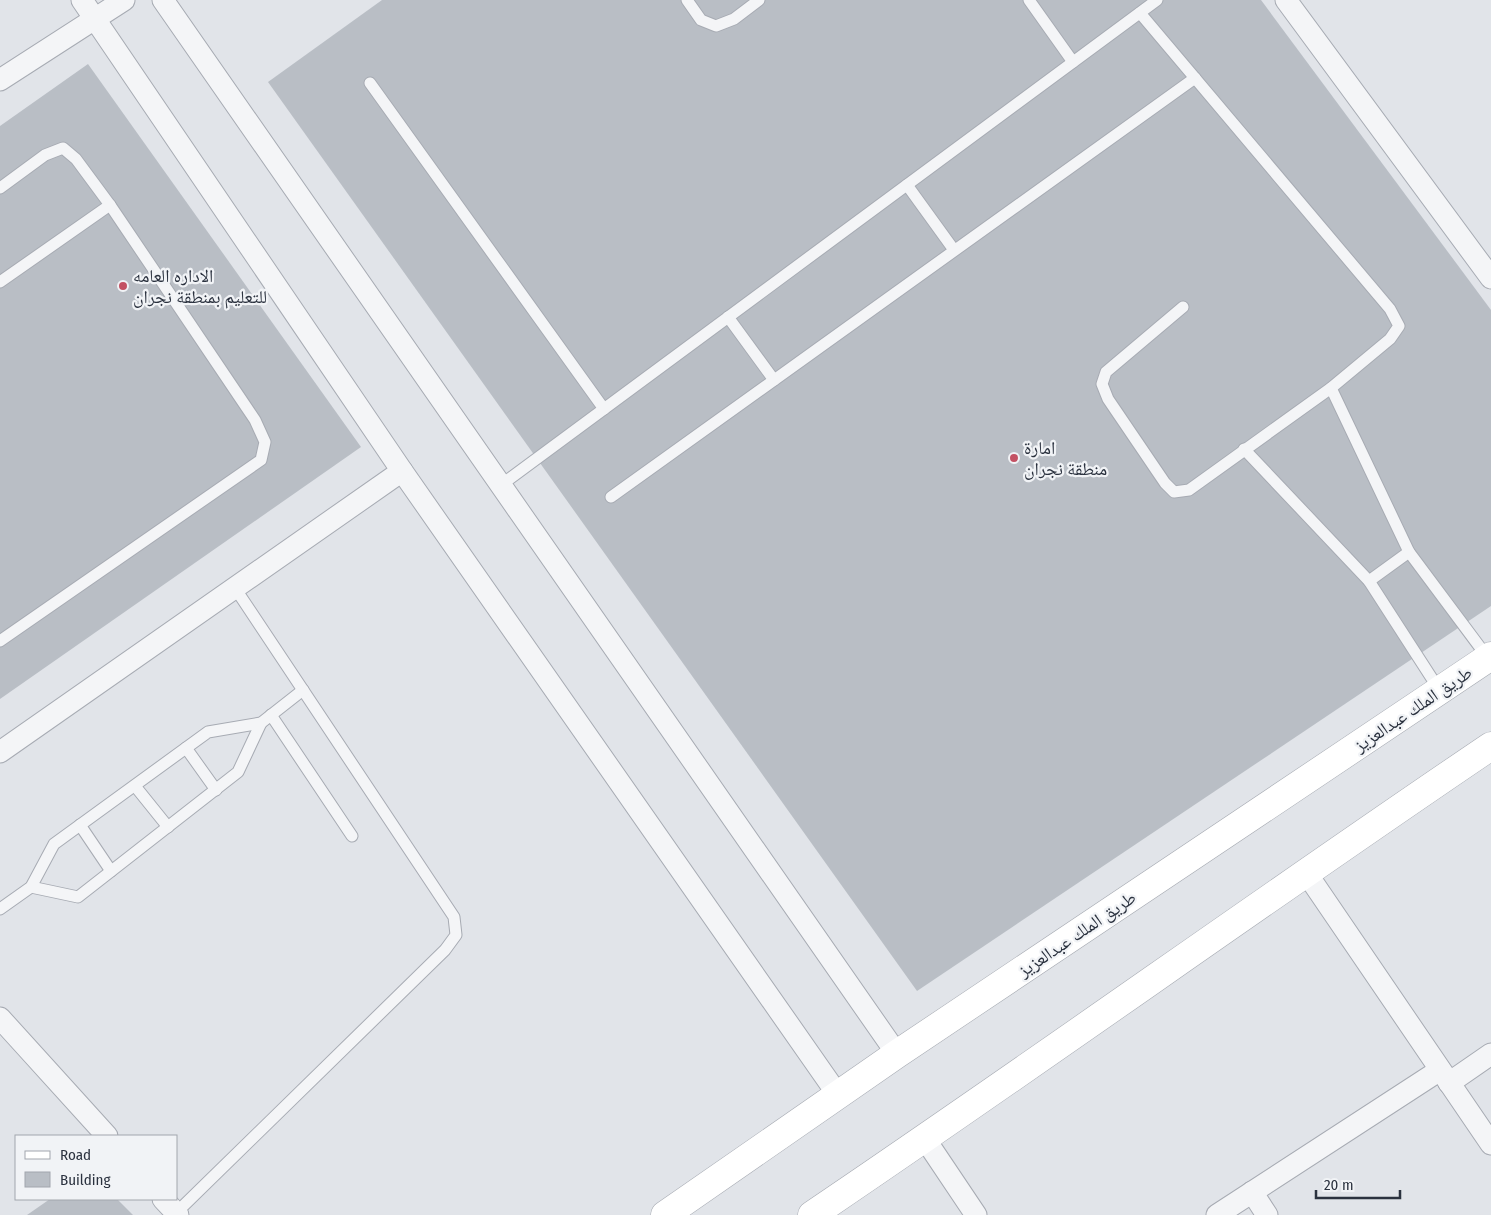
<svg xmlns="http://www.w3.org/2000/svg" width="1491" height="1215" viewBox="0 0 1491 1215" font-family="'Fira Sans Condensed','Noto Naskh Arabic',sans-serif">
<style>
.building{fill:#b9bec5}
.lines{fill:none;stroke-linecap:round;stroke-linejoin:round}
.lane-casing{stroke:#a7abb3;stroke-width:13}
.street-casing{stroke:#a7abb3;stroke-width:23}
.secondary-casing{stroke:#a7abb3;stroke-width:29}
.lane{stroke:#f4f5f7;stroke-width:11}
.street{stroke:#f4f5f7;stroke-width:21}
.secondary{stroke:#fff;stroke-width:28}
.poi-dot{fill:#c35163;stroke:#f1f3f6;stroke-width:2}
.labels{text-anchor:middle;stroke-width:4.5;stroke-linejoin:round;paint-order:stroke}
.poi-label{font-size:18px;fill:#2b323f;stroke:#f1f3f6;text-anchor:start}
.street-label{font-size:18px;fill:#2b323f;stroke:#f1f3f6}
</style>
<rect width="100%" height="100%" fill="#e1e4e9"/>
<!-- building -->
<g class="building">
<path d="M382,0H1261L1491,310V606L917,991L268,82Z"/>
<path d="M88,64L361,447L0,699V126Z"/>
<path d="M50,1199H117L133,1215H27Z"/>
</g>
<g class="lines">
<defs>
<g id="lane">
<path d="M687,0L701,20L716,26L734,19L759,0"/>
<path d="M1029,0L1073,62"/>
<path d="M1140,13L1390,309L1399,326L1390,339L1331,388L1189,490L1174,492L1165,483L1108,399L1102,384L1106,372L1183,307"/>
<path d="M370,83L604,409"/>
<path d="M907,185L954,250"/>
<path d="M0,188L45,155L63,148L76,159L110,205L255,420L265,442L261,460L0,641"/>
<path d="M0,282L110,205"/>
<path d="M728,317L774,380"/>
<path d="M1331,388L1409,552L1488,658"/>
<path d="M1244,449L1369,581L1440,691"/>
<path d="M501,485L1157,0"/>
<path d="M611,497L1195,78"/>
<path d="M1369,581L1409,552"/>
<path d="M271,715L352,836"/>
<path d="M186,748L216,790"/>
<path d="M135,786L168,827"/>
<path d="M80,825L111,871"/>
<path d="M31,887L78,897L238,772L261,723"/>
<path d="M0,909L31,887L54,844L208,732L261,723L303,690"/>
<path d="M176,1213L445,950L456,935L454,917L235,588"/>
</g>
<g id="street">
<path d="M82,0L402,471L838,1095"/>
<path d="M163,0L897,1054"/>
<path d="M1286,0L1491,278"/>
<path d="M0,80L124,0"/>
<path d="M0,752L402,471"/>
<path d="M1305,871L1491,1144"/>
<path d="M0,1018L107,1136"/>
<path d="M1449,1083L1491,1054"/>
<path d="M925,1139L976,1215"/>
<path d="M1252,1192L1267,1215"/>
<path d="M163,1199L178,1215"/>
<path d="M1217,1215L1440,1070"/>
</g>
<g id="secondary">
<path d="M665,1215L897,1054L1491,656"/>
<path d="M812,1215C1040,1061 1263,900 1491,746"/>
</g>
</defs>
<!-- lane casing -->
<use href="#lane" class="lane-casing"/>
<!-- street casing -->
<use href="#street" class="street-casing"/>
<!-- secondary casing -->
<use href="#secondary" class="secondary-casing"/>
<!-- lane -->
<use href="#lane" class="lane"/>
<!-- street -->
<use href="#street" class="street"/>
<!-- secondary -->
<use href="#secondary" class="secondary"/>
</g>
<!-- markers -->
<g class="poi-dot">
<circle cx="123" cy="286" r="5"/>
<circle cx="1014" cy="458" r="5"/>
</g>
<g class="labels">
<!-- poi labels -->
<g class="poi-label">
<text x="133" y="282">الاداره العامه<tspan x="133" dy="21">للتعليم بمنطقة نجران</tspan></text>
<text x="1024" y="454">امارة<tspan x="1024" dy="21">منطقة نجران</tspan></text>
</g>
<!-- street labels -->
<g class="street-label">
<text transform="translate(1413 709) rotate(-34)" y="6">طريق الملك عبدالعزيز</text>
<text transform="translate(1077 934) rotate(-34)" y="6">طريق الملك عبدالعزيز</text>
</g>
</g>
<!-- legend -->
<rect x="15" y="1135" width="162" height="65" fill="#f1f3f6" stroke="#a2a6ad"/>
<rect x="25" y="1151" width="25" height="8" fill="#ffffff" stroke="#a2a6ad"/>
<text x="60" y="1160" font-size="15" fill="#2b323f">Road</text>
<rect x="25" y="1172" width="25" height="15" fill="#b9bec5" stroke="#a2a6ad"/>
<text x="60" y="1185" font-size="15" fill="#2b323f">Building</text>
<!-- scale -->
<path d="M1316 1190v8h84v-8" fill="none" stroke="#2b323f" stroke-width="2.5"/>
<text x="1324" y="1190" font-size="15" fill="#2b323f" stroke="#f1f3f6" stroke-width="4" paint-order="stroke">20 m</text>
</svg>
